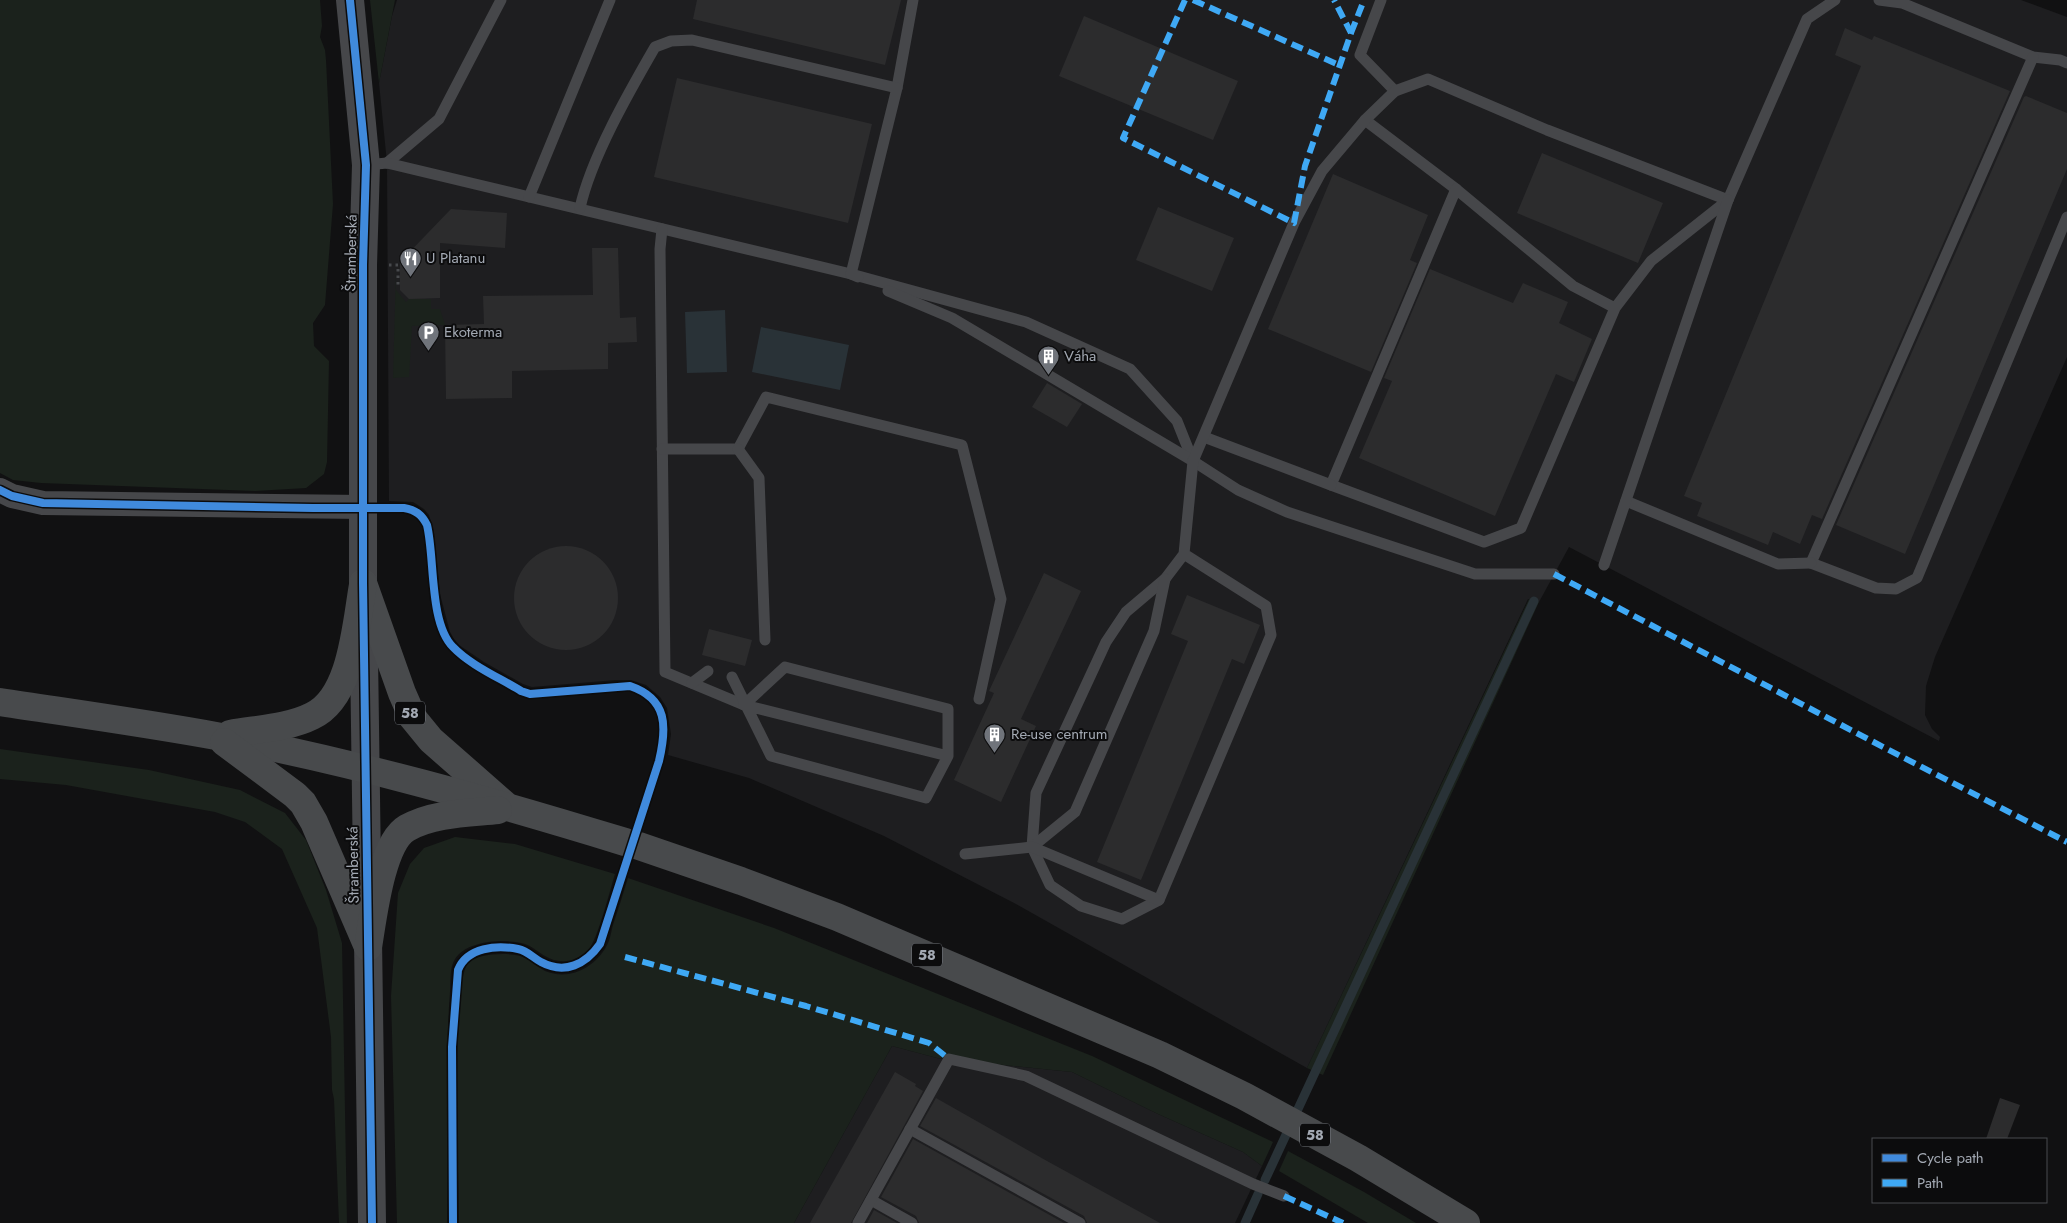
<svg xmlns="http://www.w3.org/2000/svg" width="2067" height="1223" viewBox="0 0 2067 1223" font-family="Jost,sans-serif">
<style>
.built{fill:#1e1e20}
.green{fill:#1b221c}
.water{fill:#293237}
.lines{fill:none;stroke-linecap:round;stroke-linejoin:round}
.stream{stroke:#293237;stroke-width:9}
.building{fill:#2c2c2d}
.path{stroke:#47494c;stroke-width:3;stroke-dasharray:2.5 4;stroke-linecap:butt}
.service{stroke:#46474a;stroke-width:11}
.minor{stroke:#46474a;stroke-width:24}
.tertiary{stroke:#46474a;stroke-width:28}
.primary{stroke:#484a4c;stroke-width:28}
.quiet{stroke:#3fa9f5;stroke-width:6;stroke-dasharray:12 6;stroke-linecap:butt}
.cycleway-casing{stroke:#0c0c0d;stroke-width:11}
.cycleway{stroke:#408adc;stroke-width:8}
.labels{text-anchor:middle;stroke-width:4;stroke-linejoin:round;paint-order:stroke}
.shield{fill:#0c0c0d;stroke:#767a81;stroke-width:1}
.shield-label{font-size:14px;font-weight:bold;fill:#a3a9b3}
.street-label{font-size:15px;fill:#a3a9b3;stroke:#0c0c0d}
.poi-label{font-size:15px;fill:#a3a9b3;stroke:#0c0c0d;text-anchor:start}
</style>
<rect width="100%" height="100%" fill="#111112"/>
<!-- built -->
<g class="built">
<path d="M397,0H2021L2067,17V357L1935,657L1926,686L1925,715L1932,729L1940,737L1939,741L1569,547L1539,602L1528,599L1307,1068L1016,904L884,836L749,778L668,755L671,734L667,708L660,697L646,685L631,680H616L532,687L523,684L484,662L459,645L454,639L450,632L440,594L434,533L429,515L424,509L413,502L389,501L387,163L379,83L392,16Z"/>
<path d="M892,1046L937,1058L1072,1072L1158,1114L1243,1152L1262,1166L1235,1223H794Z"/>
</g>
<!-- green -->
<g class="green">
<path d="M0,0H320L322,26L320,37L325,50L326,60L333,204L325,305L313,323L314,346L329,361L327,462L324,474L306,488L255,491L41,483L13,480L0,473Z"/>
<path d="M370,0H395L379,83Z"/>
<path d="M396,269V290L406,302L409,299H431V309H440L445,325L412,326L409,377L393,378Z"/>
<path d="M1529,599L1539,602L1323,1075L1307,1068Z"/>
<path d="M0,749L149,770L240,790L285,813L306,840L326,890L342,943L347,1223H339L334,1099L332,1090L331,1037L317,928L282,849L245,822L215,812L66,785L0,779Z"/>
<path d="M455,837L515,844L615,874C610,890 598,938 589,949C577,962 560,965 545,956C538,952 533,947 525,944C506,938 467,940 455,959C449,969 451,981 450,992C446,1042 448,1090 448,1140C448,1167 447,1195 447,1223H397L391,996L398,893L410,864L424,848Z"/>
<path d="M628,878L774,928L1092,1056L1273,1142L1262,1166L1243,1152L1158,1114L1072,1072L937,1058L892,1046L794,1223H459C459,1185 451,984 468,963C477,953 511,952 523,957C531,960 537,967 545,971C569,981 594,968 606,947C610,941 611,932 613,925C618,910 623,894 628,878Z"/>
<path d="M1288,1151L1364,1192L1416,1223H1368L1279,1171Z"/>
</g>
<!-- water -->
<g class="water">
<path d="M725,310L727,372L687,373L685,312Z"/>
<path d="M761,327L849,345L840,390L752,372Z"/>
</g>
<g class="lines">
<!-- stream -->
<g class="stream">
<path d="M1265,1180L1534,601"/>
<path d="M1245,1223L1258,1194"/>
</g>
</g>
<!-- building -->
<g class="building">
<path d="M697,0H901L885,65L693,19Z"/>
<path d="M1084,16L1238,81L1213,140L1059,76Z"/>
<path d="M1845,28L1872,40L1874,36L2010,91L1822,519L1812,515L1800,544L1773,532L1768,545L1697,516L1702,503L1684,496L1861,66L1835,55Z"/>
<path d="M677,78L872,124L848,223L654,177Z"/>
<path d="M2026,96L2067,113V169L1905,554L1836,525L2024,97Z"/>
<path d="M1542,153L1663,203L1638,263L1517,213Z"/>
<path d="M1333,174L1428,215L1410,260L1417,263L1371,372L1268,329Z"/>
<path d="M1158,207L1234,238L1212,291L1136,260Z"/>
<path d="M451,209L507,213L505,248L440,243V298L409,299L400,290V262Z"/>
<path d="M592,248H618L620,318L636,317L637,342L608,343V369L512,371V398L446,399L445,325L484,324L483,296L593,295Z"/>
<path d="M1430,269L1513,303L1523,283L1568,302L1559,323L1592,339L1574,382L1556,374L1495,516L1359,458L1392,381L1384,378Z"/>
<path d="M1047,383L1082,404L1067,427L1032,407Z"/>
<circle cx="566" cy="598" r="52"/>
<path d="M1044,573L1081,591L1021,719L1036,726L1001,802L954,780L994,693L989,691Z"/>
<path d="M1187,595L1260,625L1244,664L1232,659L1141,880L1097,862L1188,641L1171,634Z"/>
<path d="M709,629L752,640L745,666L702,655Z"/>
<path d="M895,1072L916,1084L915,1086L923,1091L851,1223H810Z"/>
<path d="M936,1098L1047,1161L1160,1223H1087L1084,1216L920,1126Z"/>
<path d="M2000,1098L2020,1105L2007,1139H1986Z"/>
<path d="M913,1139L1064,1223H919L916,1216L881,1197Z"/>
<path d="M874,1210L897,1223H867Z"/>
</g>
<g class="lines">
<!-- path -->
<path class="path" d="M389,265H398V286"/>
<!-- service -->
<g class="service">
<path d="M1381,0L1360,55L1395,91"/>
<path d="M1879,0L1902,3L2033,57L2060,60L2067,63"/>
<path d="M2033,57L1811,563L1876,588L1896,589L1917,578L2067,217"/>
<path d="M897,88L913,0"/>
<path d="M1365,120L1456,189"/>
<path d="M387,163L439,119L501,0"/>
<path d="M366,165L387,163L851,274L1026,322L1130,369L1177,421L1193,461L1238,490L1287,512L1475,574H1554"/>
<path d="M529,197L610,0"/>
<path d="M580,208C591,158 629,92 655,47L671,41L692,40L897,88L851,274L858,277"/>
<path d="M662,229L660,249L665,672L744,705"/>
<path d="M888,291L952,318L1193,461"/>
<path d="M1615,308L1573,286L1456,189L1331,485L1484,542L1521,528L1615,308L1651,261L1728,200"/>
<path d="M1204,437L1331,485"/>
<path d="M662,449H738L766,397L962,445L1001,599L979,699"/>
<path d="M738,449L759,478L765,640"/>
<path d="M1626,501L1778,564L1811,563"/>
<path d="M1184,554L1266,606L1271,635L1159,900L1122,919L1081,906L1050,885L1032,847L1036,793L1106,642L1126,612L1165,579L1184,554L1193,461L1294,223L1322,171L1365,120L1395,91L1428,79L1547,130L1728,200L1807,19L1835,0"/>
<path d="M1604,565L1728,200"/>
<path d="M732,677L771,756L926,798L948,756V709L785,667L744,705L948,756"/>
<path d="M692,683L708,671"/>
<path d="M1032,847L1075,812L1154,631L1165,579"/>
<path d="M965,854L1032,847L1159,900"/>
<path d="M910,1129L1080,1223"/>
<path d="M871,1200L912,1223"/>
<path d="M858,1223L949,1059L1026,1076L1253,1184L1284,1196"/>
</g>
<!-- minor -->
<path class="minor" d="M0,490L12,496L43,503L364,507"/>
<!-- tertiary -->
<path class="tertiary" d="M350,0L366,165L363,265V583L372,1223"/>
<!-- primary -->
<g class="primary">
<path d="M363,583L402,693L413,718L431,740L504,804"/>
<path d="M0,702C72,713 145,723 216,736C354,762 491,801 625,842"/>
<path d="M230,734C257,729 288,728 312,716C352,698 356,624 363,585"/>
<path d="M224,742L295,795L303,803L314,822L368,947"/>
<path d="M639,846L741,881L837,917L1160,1055L1244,1096L1358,1158L1466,1223"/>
<path d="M368,947C373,918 381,843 407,828C433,813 469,813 498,810"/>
</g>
<!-- quiet -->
<g class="quiet">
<path d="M1185,0L1123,138L1294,223L1305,166L1351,33L1334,0"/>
<path d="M1193,0L1339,65"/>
<path d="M1351,33L1364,0"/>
<path d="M1554,574L1885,748L2067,842"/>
<path d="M625,957L806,1006L929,1043L949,1059"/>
<path d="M1284,1196L1343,1223"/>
</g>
<defs>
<g id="cycleway">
<path d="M350,0L366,165L363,265V583L372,1223"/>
<path d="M0,490L12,496L43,503L313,508H404C416,510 422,515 427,525C435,558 429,623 453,647C470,665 500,678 521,691L530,694L630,686C668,699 667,727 659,761L600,944C586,964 565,975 541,962C533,958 528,951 518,949C497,945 467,947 458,970L452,1047L453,1223"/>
</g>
</defs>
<!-- cycleway casing -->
<use href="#cycleway" class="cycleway-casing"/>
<!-- cycleway -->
<use href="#cycleway" class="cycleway"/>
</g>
<!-- icons -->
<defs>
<symbol id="restaurant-pin" viewBox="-11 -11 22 30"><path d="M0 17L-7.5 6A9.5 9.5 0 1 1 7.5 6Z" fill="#70747b" stroke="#0c0c0d"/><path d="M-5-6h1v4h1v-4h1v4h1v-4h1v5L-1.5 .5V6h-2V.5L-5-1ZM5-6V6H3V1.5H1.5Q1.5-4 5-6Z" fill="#fff"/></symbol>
<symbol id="parking-pin" viewBox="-11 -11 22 30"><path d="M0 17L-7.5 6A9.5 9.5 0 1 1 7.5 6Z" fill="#70747b" stroke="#0c0c0d"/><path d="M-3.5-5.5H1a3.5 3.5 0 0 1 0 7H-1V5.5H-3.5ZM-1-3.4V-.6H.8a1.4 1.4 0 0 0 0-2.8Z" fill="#fff"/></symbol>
<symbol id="building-pin" viewBox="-11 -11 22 30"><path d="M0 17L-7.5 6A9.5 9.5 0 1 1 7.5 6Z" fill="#70747b" stroke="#0c0c0d"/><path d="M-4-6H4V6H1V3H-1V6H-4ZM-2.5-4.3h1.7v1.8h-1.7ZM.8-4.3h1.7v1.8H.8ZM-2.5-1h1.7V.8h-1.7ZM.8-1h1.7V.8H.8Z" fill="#fff"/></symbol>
</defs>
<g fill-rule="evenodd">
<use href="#restaurant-pin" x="398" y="246" width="25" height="34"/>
<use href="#parking-pin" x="416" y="320" width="25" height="34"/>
<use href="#building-pin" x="1036" y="344" width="25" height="34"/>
<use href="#building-pin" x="982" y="722" width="25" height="34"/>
</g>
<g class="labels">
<!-- shield labels -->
<g class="shield">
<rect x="395" y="701.5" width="30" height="23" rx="4"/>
<rect x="912" y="943.5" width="30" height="23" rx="4"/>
<rect x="1300" y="1123.5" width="30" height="23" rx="4"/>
</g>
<g class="shield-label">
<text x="410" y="718">58</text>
<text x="927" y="960">58</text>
<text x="1315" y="1140">58</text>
</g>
<!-- street labels -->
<g class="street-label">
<text transform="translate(351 253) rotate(-89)" y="5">Štramberská</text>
<text transform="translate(353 865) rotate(-91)" y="5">Štramberská</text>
</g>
<!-- poi labels -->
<g class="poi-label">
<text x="426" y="263">U Platanu</text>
<text x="444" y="337">Ekoterma</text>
<text x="1064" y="361">Váha</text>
<text x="1011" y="739">Re-use centrum</text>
</g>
</g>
<!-- legend -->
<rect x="1872" y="1138" width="175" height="65" fill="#0c0c0d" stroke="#484b4f"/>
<rect x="1882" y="1154" width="25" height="8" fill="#408adc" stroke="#484b4f"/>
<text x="1917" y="1163" font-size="15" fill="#a3a9b3">Cycle path</text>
<rect x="1882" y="1179" width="25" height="8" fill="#3fa9f5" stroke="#484b4f"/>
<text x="1917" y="1188" font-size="15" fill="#a3a9b3">Path</text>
</svg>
